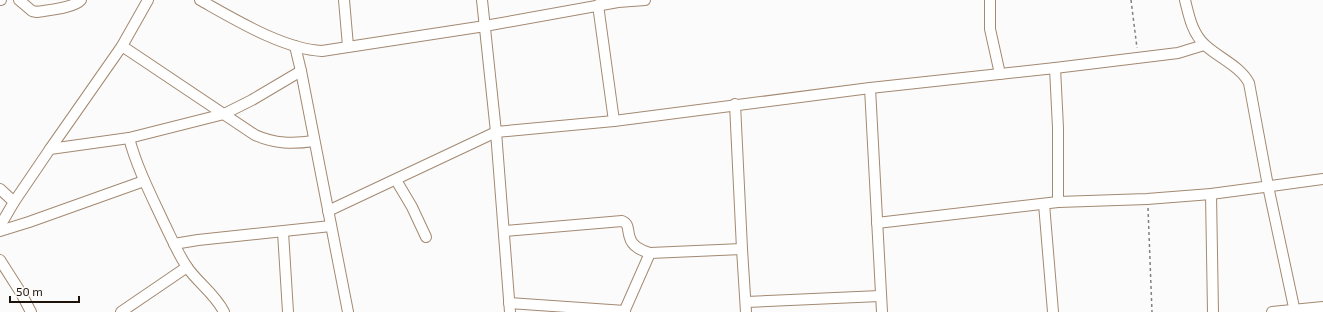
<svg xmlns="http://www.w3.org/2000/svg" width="1323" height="312" viewBox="0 0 1323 312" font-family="'Exo 2',sans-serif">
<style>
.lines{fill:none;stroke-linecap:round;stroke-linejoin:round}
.minor-casing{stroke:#a38971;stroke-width:12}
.path{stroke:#847f7a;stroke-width:1.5;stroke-dasharray:3 3;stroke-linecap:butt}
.minor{stroke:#fff;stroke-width:10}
</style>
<rect width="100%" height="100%" fill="#fbfbfb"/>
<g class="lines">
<defs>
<g id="minor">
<path d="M0,0H1"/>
<path d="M19,0L32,11L37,12C48,10 74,8 81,0"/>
<path d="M200,0C234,19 283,49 322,51L485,26L618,2L645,0"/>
<path d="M344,0L348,46"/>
<path d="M482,0L496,132L510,312"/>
<path d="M990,0V29L1000,74"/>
<path d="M1185,0C1189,16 1192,33 1205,45C1219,58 1240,66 1249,83L1268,186L1295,312"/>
<path d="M598,5L614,121"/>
<path d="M122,46L255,135C275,144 293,144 314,141"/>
<path d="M1055,68L1058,128V202"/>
<path d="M301,71L348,312"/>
<path d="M870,88L882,312"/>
<path d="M735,104L742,249L746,312"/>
<path d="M129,138C137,168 151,195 164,223C171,237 178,254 187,267C198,283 215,294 224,312"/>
<path d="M50,149L122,46L148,0"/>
<path d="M396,180L412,207L426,237"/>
<path d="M0,189L14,202"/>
<path d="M1211,194L1213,312"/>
<path d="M1044,204L1053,312"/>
<path d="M328,211L496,132L614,121L870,88L1055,68L1178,53L1204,45"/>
<path d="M877,223L1058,202L1147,199L1211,194L1323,179"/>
<path d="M0,226L14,202L50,149L129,138L224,114L252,100L301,71L295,46"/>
<path d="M0,231L29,222L144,181"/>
<path d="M504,231L622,221C630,224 627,231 630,238C632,246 642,251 650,253L742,249"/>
<path d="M283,232L288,312"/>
<path d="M174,244L198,240L331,226"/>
<path d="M0,260L21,293L31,312"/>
<path d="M746,302L880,296"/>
<path d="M509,303L625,311"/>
<path d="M121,312L187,267"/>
<path d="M624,312L650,253"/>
<path d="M1272,312L1323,307"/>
</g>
</defs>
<!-- minor casing -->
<use href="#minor" class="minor-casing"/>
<!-- path -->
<g class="path">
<path d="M1131,0L1137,48"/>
<path d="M1148,208L1152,312"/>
</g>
<!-- minor -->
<use href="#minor" class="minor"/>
</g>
<!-- scale -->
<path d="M10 296v6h69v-6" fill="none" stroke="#1d130a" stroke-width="2"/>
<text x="16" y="296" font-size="12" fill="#1d130a" stroke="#fbfbfb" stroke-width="3" paint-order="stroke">50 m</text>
</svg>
